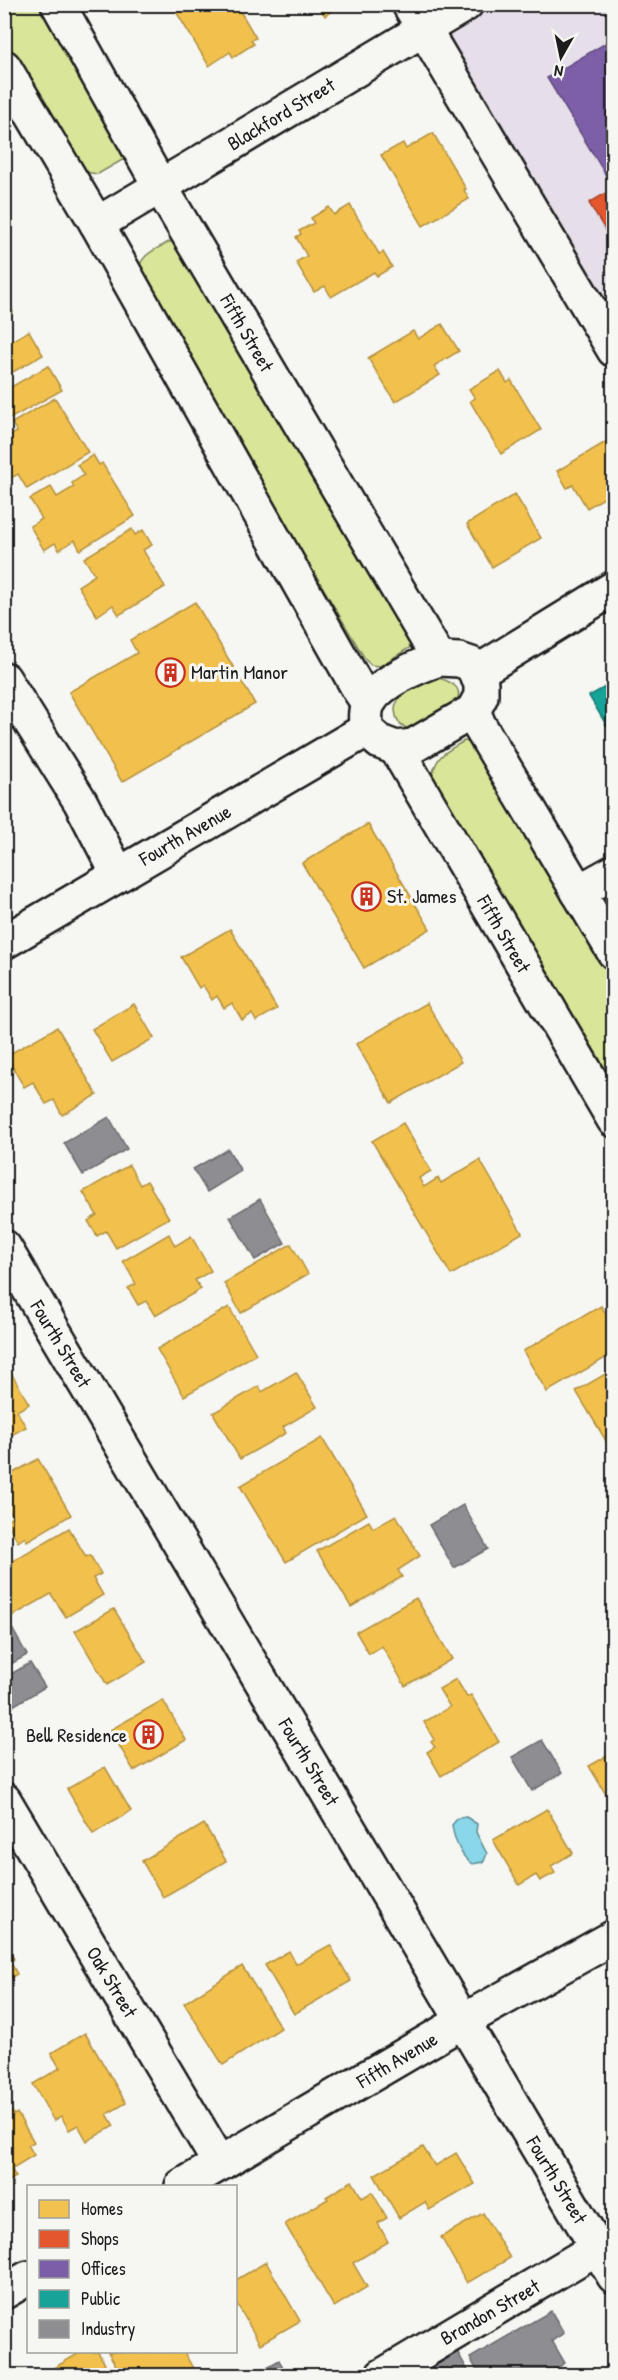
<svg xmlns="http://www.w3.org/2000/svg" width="618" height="2380" viewBox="0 0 618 2380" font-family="'Patrick Hand',sans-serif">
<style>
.built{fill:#e6dee9}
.green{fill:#d9e699;stroke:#7a815a;stroke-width:1.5}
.water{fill:#89d7e8;stroke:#5d8c96;stroke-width:1.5}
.homes{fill:#f2c14e;stroke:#b2903f;stroke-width:1.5}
.shops{fill:#e4572e;stroke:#a84529;stroke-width:1.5}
.offices{fill:#7b5ea7;stroke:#5e4a7d;stroke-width:1.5}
.public{fill:#17a398;stroke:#187a73;stroke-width:1.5}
.industry{fill:#8d8d92;stroke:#6b6b6f;stroke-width:1.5}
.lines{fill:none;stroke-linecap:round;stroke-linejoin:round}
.minor-casing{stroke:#1c1c1c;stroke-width:38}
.minor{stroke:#f6f6f2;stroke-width:33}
.labels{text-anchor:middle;stroke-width:6;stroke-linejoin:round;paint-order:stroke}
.street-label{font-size:20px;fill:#1c1c1c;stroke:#f6f6f2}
.poi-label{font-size:20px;fill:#1c1c1c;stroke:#f6f6f2;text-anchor:start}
</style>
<rect width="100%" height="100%" fill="#f6f6f2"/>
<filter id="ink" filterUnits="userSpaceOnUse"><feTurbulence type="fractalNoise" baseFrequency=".0167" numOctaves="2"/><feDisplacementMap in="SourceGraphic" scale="12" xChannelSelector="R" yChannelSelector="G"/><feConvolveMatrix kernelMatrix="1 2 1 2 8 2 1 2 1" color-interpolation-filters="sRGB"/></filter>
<g filter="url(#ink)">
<!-- built -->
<path class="built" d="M388,5H613V371Z"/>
<!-- green -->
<g class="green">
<path d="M4,5H47L124,147V159L98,174L85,172L73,160L5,45Z"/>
<path d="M171,241H179L414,645L380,666L371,665L365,659L138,274C139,254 155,250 171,241Z"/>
<path d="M432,677C447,679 470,688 452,706C444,714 420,723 409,729C403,727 398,723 396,716C389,695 418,685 432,677Z"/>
<path d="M464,741L476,744L483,748L613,971V1082L432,776C437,754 446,752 464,741Z"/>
</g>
<!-- water -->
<path class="water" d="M466,1817L477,1824L476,1832L487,1854L483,1862L472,1864C460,1856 454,1839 452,1825L458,1818Z"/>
<!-- homes -->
<g class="homes">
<path d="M236,4L256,38L251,40L254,44L233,57L230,52L209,66L172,5Z"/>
<path d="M317,4H341L325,16Z"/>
<path d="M433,133L466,189L464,190L469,199L423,226L381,155L403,143L406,149Z"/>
<path d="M350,205L379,254L383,252L392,267L377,276L374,272L331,297L325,286L314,292L296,262L307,256L296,237L301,234L299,231L314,223L311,218L329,207L334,215Z"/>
<path d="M4,298L13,312L4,318Z"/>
<path d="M442,324L459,351L434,366L440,375L395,402L368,358L413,331L418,339Z"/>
<path d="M29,331L43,355L4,377V345Z"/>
<path d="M48,366L62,390L4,422V391Z"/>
<path d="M500,371L507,383L511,380L541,430L501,454L470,401L475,398L469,389Z"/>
<path d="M55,398L88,452L27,489L18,474L4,482V439L17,432L12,423Z"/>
<path d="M609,440L614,444V492L587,508L573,485L567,488L557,471Z"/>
<path d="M93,455L99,465L102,463L135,516L80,550L75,540L59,550L55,543L44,550L30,526L42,519L30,499L51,487L57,497L74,487L72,483L84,475L77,465Z"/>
<path d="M515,494L541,538L492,567L467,524Z"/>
<path d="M132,529L135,535L143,530L152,545L143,550L165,587L119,615L113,605L97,616L78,586L95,575L84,558Z"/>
<path d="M195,602L255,704L122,782L69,692L137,653L130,640Z"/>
<path d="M368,824L430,929L364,968L302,863Z"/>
<path d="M230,929L277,1009L256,1021L252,1014L242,1020L232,1003L224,1008L217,996L212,1000L203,985L199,988L181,957Z"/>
<path d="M427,1003L461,1062L391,1103L356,1044Z"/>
<path d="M134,1004L154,1038L112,1062L92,1029Z"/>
<path d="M57,1027L97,1095L62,1115L54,1100L46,1104L33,1082L24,1087L6,1056Z"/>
<path d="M403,1123L431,1171L419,1178L424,1187L438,1178L441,1183L480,1160L522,1233L451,1275L372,1141Z"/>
<path d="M129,1165L140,1185L147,1181L169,1218L116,1248L106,1231L97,1236L88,1221L97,1215L83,1192Z"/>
<path d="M169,1234L175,1246L191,1236L211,1271L195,1280L201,1289L155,1316L146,1301L138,1305L128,1288L136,1284L123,1261Z"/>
<path d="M291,1244L308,1274L241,1313L224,1283Z"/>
<path d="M601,1306L614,1326V1353L547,1392L523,1351Z"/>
<path d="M229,1307L256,1354L184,1396L157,1349Z"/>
<path d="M614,1369V1454L576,1391Z"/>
<path d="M10,1371L29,1404L17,1411L26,1427L4,1439V1374Z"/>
<path d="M296,1372L317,1407L283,1427L286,1433L240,1459L213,1413L259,1386L262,1392Z"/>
<path d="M322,1438L367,1514L286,1562L240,1486Z"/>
<path d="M38,1459L71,1515L27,1541L25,1537L18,1542L6,1520L13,1516L4,1502V1478Z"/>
<path d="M396,1515L420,1556L398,1570L402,1577L351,1607L317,1551L369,1521L373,1528Z"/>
<path d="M69,1528L86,1557L90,1555L101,1574L93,1578L103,1595L66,1617L51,1594L4,1621V1566Z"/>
<path d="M416,1598L452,1659L405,1686L382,1646L369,1654L356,1632Z"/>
<path d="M114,1609L146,1662L107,1685L75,1631Z"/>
<path d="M456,1679L467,1697L471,1695L499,1742L441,1776L427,1752L435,1747L431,1742L434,1740L424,1722L450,1707L439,1689Z"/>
<path d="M163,1700L186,1740L134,1771L110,1730Z"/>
<path d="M614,1752V1808L589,1766Z"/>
<path d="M105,1767L131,1811L93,1834L67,1789Z"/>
<path d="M547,1809L573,1853L551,1866L555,1873L540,1881L536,1875L519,1885L493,1840Z"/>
<path d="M204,1824L226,1861L163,1897L142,1861Z"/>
<path d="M4,1942L14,1959L10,1961L17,1974L4,1982Z"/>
<path d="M330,1945L351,1981L294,2014L265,1965L289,1951L296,1964Z"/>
<path d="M242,1966L281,2028L223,2065L184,2003Z"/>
<path d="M85,2033L126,2103L107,2114L114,2126L87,2141L78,2125L69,2130L61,2116L54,2121L33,2084L60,2068L51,2053Z"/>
<path d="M4,2099L14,2115L17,2113L34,2142L28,2145L34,2155L11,2169L16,2177L4,2184Z"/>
<path d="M423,2147L435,2166L456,2153L475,2184L429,2210L425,2202L399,2218L374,2175Z"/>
<path d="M352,2181L362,2198L372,2192L387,2218L378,2223L388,2242L353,2263L367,2287L334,2307L285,2224L328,2199L326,2197Z"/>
<path d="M483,2213L510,2258L467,2283L441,2237Z"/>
<path d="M266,2262L300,2321L260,2344L236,2302V2280Z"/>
<path d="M81,2352H98L112,2376H40Z"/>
<path d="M108,2352H184L196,2374L193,2376H122Z"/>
</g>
<!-- shops -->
<path class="shops" d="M614,188V245L589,203Z"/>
<!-- offices -->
<path class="offices" d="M614,38V173L607,177L547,78Z"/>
<!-- public -->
<path class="public" d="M614,682V738L589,696Z"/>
<!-- industry -->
<g class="industry">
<path d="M109,1117L127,1149L83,1175L64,1143Z"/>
<path d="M228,1149L241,1171L207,1192L193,1169Z"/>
<path d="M260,1199L285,1243L255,1260L230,1217Z"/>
<path d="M463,1505L488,1549L454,1568L429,1525Z"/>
<path d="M8,1621L27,1655L4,1668V1623Z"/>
<path d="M30,1663L45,1687L13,1706L4,1692V1678Z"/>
<path d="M542,1740L562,1773L532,1791L512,1757Z"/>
<path d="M551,2311L564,2333L552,2341L565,2363L544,2376H480L470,2358Z"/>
<path d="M457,2351L471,2376H432L428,2367Z"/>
<path d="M279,2360L288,2376H252Z"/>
</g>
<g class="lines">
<defs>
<g id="minor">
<path d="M58,4L160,186L439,659"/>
<path d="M409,4L614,350"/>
<path d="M4,67L97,224L358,688L368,703"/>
<path d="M97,224L466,4"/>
<path d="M439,659L459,660L471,664L481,683V696L473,711L413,746L396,748L380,742L366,730C366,721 364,710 369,702C380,682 418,666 439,659Z"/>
<path d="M476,673L614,588"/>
<path d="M4,679L80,801L118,874"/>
<path d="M473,711L479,725L614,952"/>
<path d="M396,748L614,1120"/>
<path d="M578,892L614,872"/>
<path d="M4,942L366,730"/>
<path d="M4,1247L614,2276"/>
<path d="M4,1800L220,2164"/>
<path d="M182,2186L463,2021L614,1937"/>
<path d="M4,2292L28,2278"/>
<path d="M382,2376L597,2248"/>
</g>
</defs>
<!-- minor casing -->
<use href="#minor" class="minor-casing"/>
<!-- minor -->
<use href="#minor" class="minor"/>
</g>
</g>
<!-- icons -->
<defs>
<symbol id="building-ring" viewBox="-11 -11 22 22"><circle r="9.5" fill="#f6f6f2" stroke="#c8321e" stroke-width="1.5"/><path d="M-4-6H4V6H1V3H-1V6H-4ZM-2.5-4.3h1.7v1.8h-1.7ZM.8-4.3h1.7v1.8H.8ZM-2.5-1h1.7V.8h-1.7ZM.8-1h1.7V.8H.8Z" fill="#c8321e"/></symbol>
</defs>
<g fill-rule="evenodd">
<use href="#building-ring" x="154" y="656" width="33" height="33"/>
<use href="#building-ring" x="350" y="880" width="33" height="33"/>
<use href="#building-ring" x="132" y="1718" width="33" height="33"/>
</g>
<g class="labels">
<!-- street labels -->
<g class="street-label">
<text transform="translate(281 114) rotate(-31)" y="7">Blackford Street</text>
<text transform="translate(247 333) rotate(60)" y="7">Fifth Street</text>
<text transform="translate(185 835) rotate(-30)" y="7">Fourth Avenue</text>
<text transform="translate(504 934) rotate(60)" y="7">Fifth Street</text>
<text transform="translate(61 1344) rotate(59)" y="7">Fourth Street</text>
<text transform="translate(309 1762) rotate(59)" y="7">Fourth Street</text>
<text transform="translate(112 1982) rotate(59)" y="7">Oak Street</text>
<text transform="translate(397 2060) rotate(-31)" y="7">Fifth Avenue</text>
<text transform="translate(557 2180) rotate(59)" y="7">Fourth Street</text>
<text transform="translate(490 2312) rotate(-30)" y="7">Brandon Street</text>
</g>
<!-- poi labels -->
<g class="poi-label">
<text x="191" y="679">Martin Manor</text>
<text x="387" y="903">St. James</text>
<text x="127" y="1742" text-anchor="end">Bell Residence</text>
</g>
</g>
<!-- margin -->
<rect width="618" height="2380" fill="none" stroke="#f6f6f2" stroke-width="24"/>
<rect x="12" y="12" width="594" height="2356" fill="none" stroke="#1c1c1c" stroke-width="2" filter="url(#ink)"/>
<!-- legend -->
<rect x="27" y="2185" width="210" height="168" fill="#f6f6f2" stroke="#9f9f9c" stroke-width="1.5"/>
<rect x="39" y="2200" width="30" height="18" fill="#f2c14e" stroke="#9f9f9c" stroke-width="1.5"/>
<text x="81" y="2215" font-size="18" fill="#1c1c1c">Homes</text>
<rect x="39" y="2230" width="30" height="18" fill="#e4572e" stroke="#9f9f9c" stroke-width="1.5"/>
<text x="81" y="2245" font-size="18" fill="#1c1c1c">Shops</text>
<rect x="39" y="2260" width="30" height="18" fill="#7b5ea7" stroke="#9f9f9c" stroke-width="1.5"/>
<text x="81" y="2275" font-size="18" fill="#1c1c1c">Offices</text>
<rect x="39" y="2290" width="30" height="18" fill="#17a398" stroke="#9f9f9c" stroke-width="1.5"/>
<text x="81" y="2305" font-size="18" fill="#1c1c1c">Public</text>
<rect x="39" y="2320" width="30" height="18" fill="#8d8d92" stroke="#9f9f9c" stroke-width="1.5"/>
<text x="81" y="2335" font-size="18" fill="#1c1c1c">Industry</text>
<!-- north arrow -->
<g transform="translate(561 57) rotate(189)" stroke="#f6f6f2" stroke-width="4.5" paint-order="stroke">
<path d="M0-4.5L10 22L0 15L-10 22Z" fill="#1c1c1c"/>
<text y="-9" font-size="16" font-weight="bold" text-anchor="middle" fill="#1c1c1c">N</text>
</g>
</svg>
